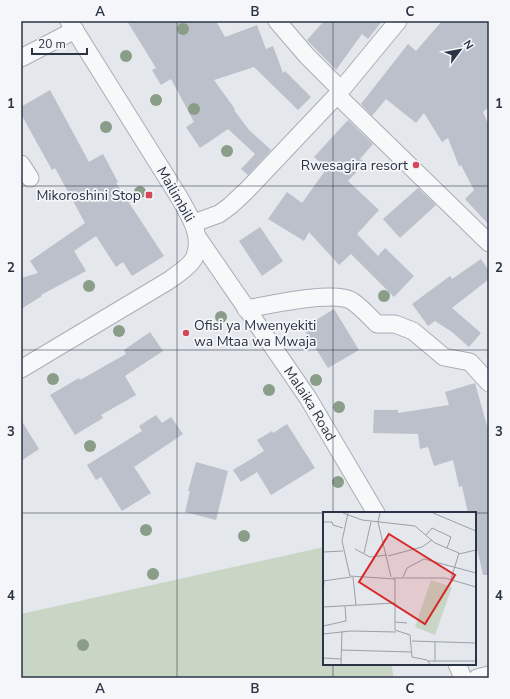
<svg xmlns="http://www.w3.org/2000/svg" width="510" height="699" viewBox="0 0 510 699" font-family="'Nunito Sans',sans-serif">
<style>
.green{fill:#c9d6c5}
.building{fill:#bbc0ca}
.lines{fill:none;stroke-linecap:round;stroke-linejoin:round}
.minor-casing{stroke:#a9aeb7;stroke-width:19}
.minor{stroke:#f7f8fa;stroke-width:17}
.tree{fill:#899d89}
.grid{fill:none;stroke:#2b3445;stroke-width:1;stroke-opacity:0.55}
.poi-dot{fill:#d1495b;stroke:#f4f6f9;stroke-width:1.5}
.labels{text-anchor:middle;stroke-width:3.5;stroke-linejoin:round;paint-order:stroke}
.poi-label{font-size:14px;fill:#2b3445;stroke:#f4f6f9;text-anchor:end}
.street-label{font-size:14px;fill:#2b3445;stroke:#f4f6f9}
.inset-road{fill:none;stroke:#9a9fa9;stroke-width:1}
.view{fill:#d62828;fill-opacity:0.15;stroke:#d62828;stroke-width:2}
.inset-edge{fill:none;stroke:#2b3445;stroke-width:2}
.neatline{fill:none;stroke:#2b3445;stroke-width:1.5}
.grid-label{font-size:13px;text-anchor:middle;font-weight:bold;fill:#2b3445}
</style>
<rect width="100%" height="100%" fill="#e4e7ec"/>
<!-- green -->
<path class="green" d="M324,547V664H391L394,678H21V614Z"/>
<!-- building -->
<g class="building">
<path d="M127,21H216L225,37L257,25L266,49L273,46L283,73L285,71L311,97L298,110L254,67L214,80L235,109L234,110L249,130L271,150L248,175L241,169L255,154L228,129L200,148L186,127L194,122L171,79L161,85L152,70L156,68Z"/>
<path d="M324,21H382L368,39L362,34L336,70L307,40Z"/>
<path d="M442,21H489V107L483,112L489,126V225L465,199L474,190L461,165L459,166L448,138L442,142L424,113L416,123L386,99L372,116L361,104L408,44L416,51Z"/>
<path d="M50,90L89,162L103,154L118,182L116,183L164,256L132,276L123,262L116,267L96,236L74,251L86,271L41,295L42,296L21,309V278L38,273L30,261L85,223L55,168L52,170L21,114V107Z"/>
<path d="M348,120L373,144L360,159L365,163L348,181L379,210L357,234L378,256L385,248L414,276L394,297L351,254L339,265L309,232L304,241L268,219L287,192L302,203L327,168L314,157Z"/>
<path d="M418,188L436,205L400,238L383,219Z"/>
<path d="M260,227L283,261L262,276L239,241Z"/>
<path d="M481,259L489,271V279L452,308L481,333L469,347L452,332L435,321L428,326L412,304L450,276L452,279Z"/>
<path d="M334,309L359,350L328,368L303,328Z"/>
<path d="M150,332L163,351L125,376L136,395L101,415L103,418L75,435L50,395L79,378L80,380L126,354L124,350Z"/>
<path d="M475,383L489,433V575H483L475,540V513H468L462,486L459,487L453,460L434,466L428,447L420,449L418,434L373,433L374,410H398V413L449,405L445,392Z"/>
<path d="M156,415L162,423L171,417L183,434L134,467L151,493L122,511L101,477L96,480L87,465L142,431L139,426Z"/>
<path d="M21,420L39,449L21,461Z"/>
<path d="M287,424L315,468L271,495L257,472L241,482L233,470L264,451L257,440L272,431L273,433Z"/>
<path d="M196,462L228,471L216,520L185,512L190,491H188Z"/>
</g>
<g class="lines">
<defs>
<g id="minor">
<path d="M277,21L307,56L341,90"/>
<path d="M21,58L75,30"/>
<path d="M337,95L489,243"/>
<path d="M21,164L30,178"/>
<path d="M194,223L219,214L230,206L247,190L337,95L398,21"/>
<path id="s1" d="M198,238L308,398L376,513"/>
<path d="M246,309C269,305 334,290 352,301C361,307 369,316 377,324H395L413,331L444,357L470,362L489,383"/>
<path d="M21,369L168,281C175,276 192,265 195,256C203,235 189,215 179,197L69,21"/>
<path d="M457,664L463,678"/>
<path d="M477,678L489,675"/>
</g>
</defs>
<!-- minor casing -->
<use href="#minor" class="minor-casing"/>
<!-- minor -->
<use href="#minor" class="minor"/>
</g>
<!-- trees -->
<g class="tree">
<circle cx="183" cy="29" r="6"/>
<circle cx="126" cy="56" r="6"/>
<circle cx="156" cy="100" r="6"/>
<circle cx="194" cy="109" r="6"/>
<circle cx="106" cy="127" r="6"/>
<circle cx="227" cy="151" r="6"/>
<circle cx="140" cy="192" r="6"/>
<circle cx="89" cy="286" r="6"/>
<circle cx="384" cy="296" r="6"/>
<circle cx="221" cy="317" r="6"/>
<circle cx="119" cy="331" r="6"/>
<circle cx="53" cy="379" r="6"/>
<circle cx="316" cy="380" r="6"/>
<circle cx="269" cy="390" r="6"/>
<circle cx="339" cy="407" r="6"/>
<circle cx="90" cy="446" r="6"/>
<circle cx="338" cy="482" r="6"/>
<circle cx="146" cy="530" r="6"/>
<circle cx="244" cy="536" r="6"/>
<circle cx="153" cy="574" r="6"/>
<circle cx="83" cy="645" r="6"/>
</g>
<!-- grid -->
<path class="grid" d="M177,21V678M333,21V513M21,186H489M21,350H489M21,513H324M475,513H489M333,664V678"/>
<!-- markers -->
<g class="poi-dot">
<circle cx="416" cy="165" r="4"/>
<rect x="145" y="191" width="8" height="8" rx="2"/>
<circle cx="186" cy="333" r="4"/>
</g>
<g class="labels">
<!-- poi labels -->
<g class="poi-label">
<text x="408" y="170">Rwesagira resort</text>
<text x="141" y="200">Mikoroshini Stop</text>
<text x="194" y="330" text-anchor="start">Ofisi ya Mwenyekiti<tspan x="194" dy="16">wa Mtaa wa Mwaja</tspan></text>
</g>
<!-- street labels -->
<g class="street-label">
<text transform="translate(176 194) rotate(60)" y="5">Mailimbili</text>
<text dy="5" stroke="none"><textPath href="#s1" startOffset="200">Malaika Road</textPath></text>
</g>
</g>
<!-- overview -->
<g transform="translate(323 512)">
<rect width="153" height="153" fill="#e4e7ec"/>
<path d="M108,68L129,75L112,123L92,115Z" fill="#c9d6c5"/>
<path class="inset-road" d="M20,1L39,8L92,14L112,31L136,41L128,67M25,1L19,29L27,64L72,67V118L87,123L89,145L104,148L107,152M57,1L55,10L68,65M110,1L153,19M0,10H9L10,13L20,16M103,23L109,16L128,25L124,36M32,37L47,45L64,43M0,40L20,39M41,41L48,10M136,42L153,38M65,44L99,35L109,28M30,65L33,93M80,65L84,56L101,47L153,61M70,66H122L153,75M0,69L28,65M0,82L1,69M0,95L72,91M72,110L84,111M0,114L23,109L22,94M0,122L28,119L73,120M89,129L153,131M18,138L89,140M0,146L18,147M105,149H153M112,149V130M18,152L19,119"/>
<path class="view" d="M66,22L132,63L102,112L36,70Z"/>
<rect width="153" height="153" class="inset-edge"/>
</g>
<!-- border -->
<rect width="510" height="699" fill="none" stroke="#f4f6f9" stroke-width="44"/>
<!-- north arrow -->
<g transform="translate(460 50) rotate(58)" stroke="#f4f6f9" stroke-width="3" paint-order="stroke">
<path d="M0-3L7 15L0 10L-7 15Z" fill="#2b3445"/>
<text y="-6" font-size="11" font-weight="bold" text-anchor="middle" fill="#2b3445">N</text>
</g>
<!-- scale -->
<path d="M32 48v6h55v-6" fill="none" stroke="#2b3445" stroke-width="2"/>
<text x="38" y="48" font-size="12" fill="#2b3445" stroke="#f4f6f9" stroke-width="3" paint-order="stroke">20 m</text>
<rect x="22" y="22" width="466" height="655" class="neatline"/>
<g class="grid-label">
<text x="100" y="16">A</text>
<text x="255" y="16">B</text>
<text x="410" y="16">C</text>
<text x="11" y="108">1</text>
<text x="499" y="108">1</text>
<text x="11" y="272">2</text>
<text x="499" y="272">2</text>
<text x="11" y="436">3</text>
<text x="499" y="436">3</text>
<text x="11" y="600">4</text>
<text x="499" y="600">4</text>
<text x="100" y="693">A</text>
<text x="255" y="693">B</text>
<text x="410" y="693">C</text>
</g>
</svg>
